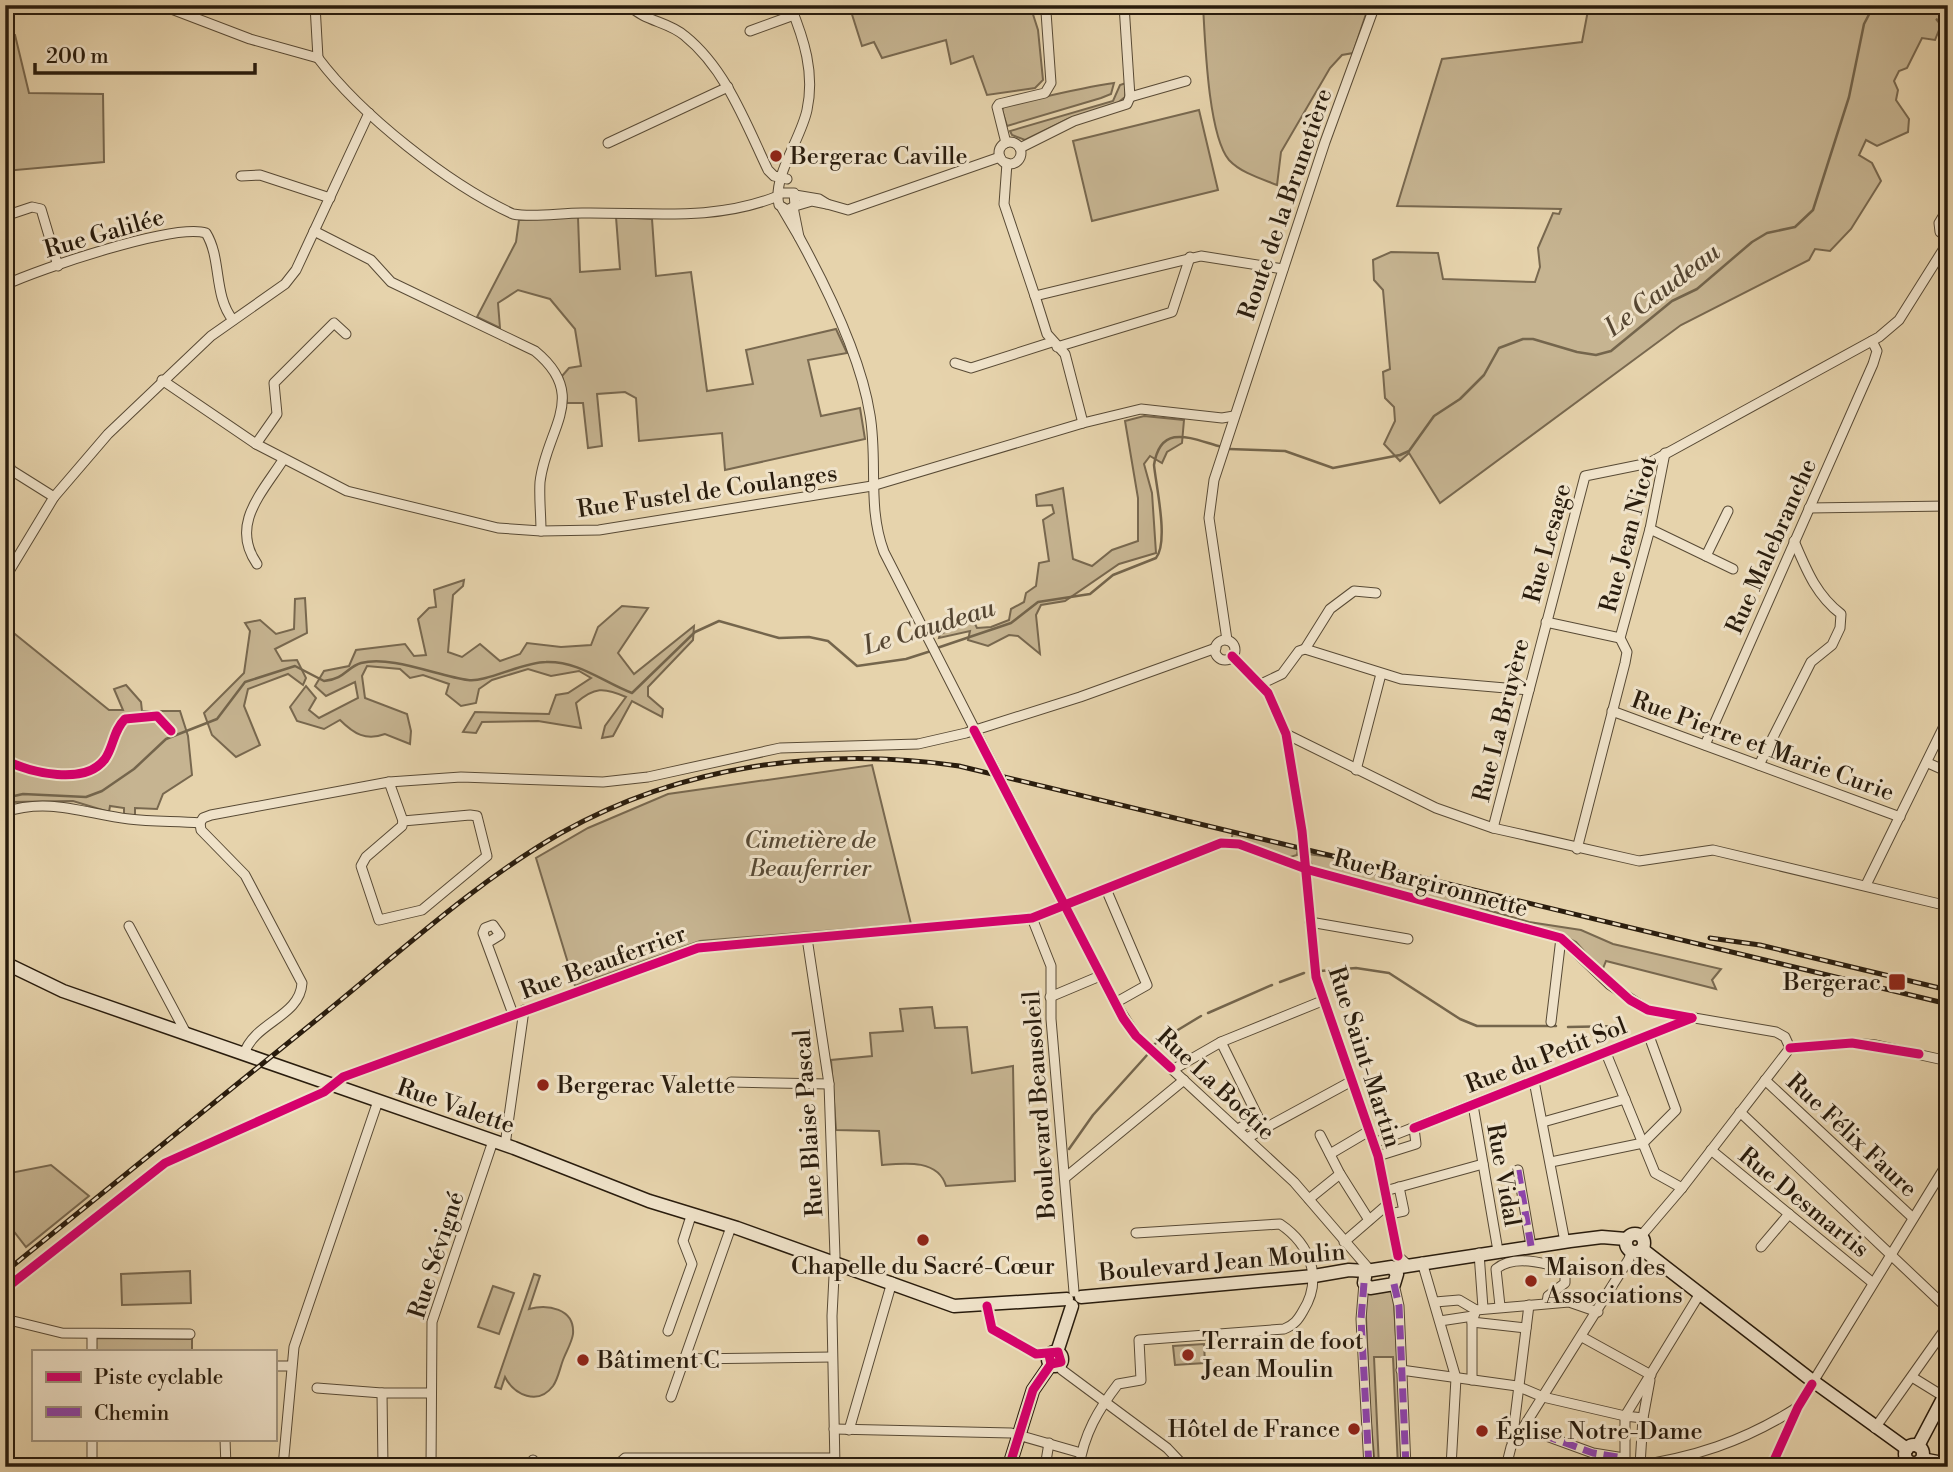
<svg xmlns="http://www.w3.org/2000/svg" width="1953" height="1472" viewBox="0 0 1953 1472" font-family="'Libre Bodoni',serif">
<style>
.green{fill:#c6b491;stroke:#78684f;stroke-width:2}
.lines{fill:none;stroke-linecap:round;stroke-linejoin:round}
.stream{stroke:#74654c;stroke-width:2.5}
.minor-casing{stroke:#584a35;stroke-width:11}
.secondary-casing{stroke:#291c0d;stroke-width:15}
.minor{stroke:#efe2c9;stroke-width:9}
.secondary{stroke:#efe2c9;stroke-width:12}
.rail-casing{stroke:#291c0d;stroke-width:5}
.rail{stroke:#efe2c9;stroke-width:2.5;stroke-dasharray:8;stroke-linecap:butt}
.quiet{stroke:#8e44ad;stroke-width:7;stroke-dasharray:14 7;stroke-linecap:butt}
.cycleway-casing{stroke:#efe2c9;stroke-width:13}
.cycleway{stroke:#d6006c;stroke-width:9}
.poi-dot{fill:#8f2418;stroke:#efe2c9;stroke-width:2.5}
.labels{text-anchor:middle;stroke-width:6;stroke-linejoin:round;paint-order:stroke}
.poi-label{font-size:24px;fill:#291c0d;stroke:#efe2c9;text-anchor:start}
.street-label{font-size:24px;fill:#291c0d;stroke:#efe2c9}
.park-label{font-size:24px;font-style:italic;fill:#584a35;stroke:#efe2c9}
.water-label{font-size:26px;font-style:italic;fill:#554632;stroke:#efe2c9}
</style>
<rect width="100%" height="100%" fill="#e6d3ac"/>
<filter id="stains"><feTurbulence type="fractalNoise" baseFrequency=".00286" numOctaves="4"/><feColorMatrix values="0 0 0 0 .2 0 0 0 0 .09 0 0 0 0 .02 0 0 0 .5 -.17"/></filter>
<radialGradient id="worn" r=".72"><stop offset=".6" stop-color="#630" stop-opacity="0"/><stop offset="1" stop-color="#630" stop-opacity=".3"/></radialGradient>
<!-- green -->
<g class="green">
<path d="M849,5H1030L1038,30L1043,80L1035,88L987,95L973,56L951,64L946,40L882,58L874,42L862,46Z"/>
<path d="M1203,5H1369L1353,53L1342,55L1330,68L1281,152L1277,185C1262,179 1241,173 1229,160C1208,135 1205,40 1203,5Z"/>
<path d="M1589,5H1948V25L1936,19L1941,25L1935,40L1922,38L1907,68L1899,71L1894,81L1898,90L1896,100L1909,119L1908,132L1877,146L1866,140L1859,155L1872,163L1881,181L1851,229L1830,251L1815,249L1809,260L1681,325L1440,503L1409,453L1400,461L1384,444L1395,421L1394,407L1385,398L1383,372L1390,369L1383,290L1374,280L1373,260L1391,252L1438,253L1443,279L1535,282L1540,267L1538,248L1553,213L1559,214L1561,209L1397,206L1442,59L1582,42Z"/>
<path d="M15,35L29,93L103,94L104,162L5,171V36Z"/>
<path d="M1114,83L1111,94L1101,98L1007,126L1002,110L1004,106C1041,98 1078,88 1114,83Z"/>
<path d="M1126,83L1125,97L1115,105L1068,119L1025,140L1012,135L1010,131L1113,101L1120,85Z"/>
<path d="M1199,110L1218,190L1092,221L1073,141Z"/>
<path d="M578,217L580,272L620,269L616,217L652,219L656,276L691,272L707,391L753,384L746,350L836,329L847,353L808,360L821,416L860,408L865,439L725,470L722,433L639,441L636,398L625,392L597,394L602,446L588,448L583,403H567L562,376L569,368L581,366L575,329L550,299L518,290L498,303L500,328L477,317L516,242L519,220Z"/>
<path d="M1144,416L1184,420L1182,443L1167,452L1162,463L1150,456L1144,464L1152,493L1156,553L1119,564L1065,601L1041,605L1036,615L1040,654L1018,636L1009,635L988,646L968,640L970,631L939,638L940,634L957,627L960,621L973,620L977,628L991,627L1009,620L1011,609L1024,602L1026,593L1036,586L1039,563L1049,561L1043,520L1054,513L1052,505L1037,506L1036,495L1063,488L1073,559L1092,566L1112,550L1138,541V498L1125,421Z"/>
<path d="M464,580L463,586L453,595L448,652L462,657L480,644L500,661L520,654L527,643L561,647L591,645L598,627L622,606L648,608L618,653L634,674L694,626L693,640L648,687V696L663,709L662,717L632,701L613,736L602,738L605,726L626,697C604,687 594,687 576,703L581,728L538,721L482,722L476,733L463,732L475,712L549,714L556,695L568,693L591,678L579,671L551,676L528,669L492,680L479,689L476,703L461,706L446,694L449,684L423,675L410,678L400,669L367,666L362,676L365,698L407,714L411,731L410,744L385,734C366,741 354,734 340,720L324,729L297,721L290,707L306,686L316,698L309,710L319,718L358,698L355,682L326,696L315,686L324,671L349,666L356,650L405,644L414,656L426,655L418,619L429,608L436,607L434,590Z"/>
<path d="M305,598L307,633L275,649L282,661L297,660L306,678L303,685L288,674L248,689L244,706L260,745L236,757L212,735L204,713L244,673L250,631L245,623L260,620L276,634L294,629L295,599Z"/>
<path d="M5,626L109,710H123L114,689L126,685L141,702L142,711H180L188,736L192,775L163,794L157,809L135,808V816L124,815V808L110,806L109,812L73,801L11,802L5,806Z"/>
<path d="M872,765L911,924L700,941L575,986L536,858L588,828L668,794Z"/>
<path d="M1233,833L1298,848L1297,855L1287,858L1231,840Z"/>
<path d="M1308,854L1344,859L1343,867L1472,899L1481,908L1529,922L1581,930L1613,944L1721,969L1712,980L1716,989L1606,961L1602,971L1576,942L1560,934L1313,869Z"/>
<path d="M932,1007L935,1028L967,1027L972,1073L1013,1066L1015,1181L946,1186C938,1159 905,1163 882,1165L879,1131L836,1130L831,1060L872,1056L870,1033L903,1031L900,1009Z"/>
<path d="M51,1165L89,1196L26,1247L5,1220V1174Z"/>
<path d="M190,1271L191,1303L122,1305L121,1274Z"/>
<path d="M534,1274L540,1276L529,1309C547,1304 575,1308 573,1334C572,1342 566,1352 563,1360C560,1368 558,1379 553,1386C538,1406 514,1395 505,1377L501,1389L495,1387Z"/>
<path d="M493,1286L514,1293L499,1334L478,1327Z"/>
<path d="M1393,1290L1404,1462L1398,1467L1393,1357H1374L1379,1467H1375L1370,1413L1365,1293Z"/>
<path d="M95,1338L192,1339V1351H96Z"/>
<path d="M1204,1344L1205,1363L1175,1365L1173,1346Z"/>
</g>
<g class="lines">
<!-- stream -->
<g class="stream">
<path d="M1229,449L1285,451L1333,468L1400,455L1409,451L1434,416L1460,399L1484,375L1499,348L1523,339H1533L1577,352L1596,355L1611,351L1672,301L1697,289L1752,242L1767,233L1795,227L1813,210L1849,97L1864,24L1874,5"/>
<path d="M937,648L1011,623L1038,602L1090,594L1113,575L1156,558C1169,542 1156,486 1154,465C1161,421 1194,440 1222,447"/>
<path d="M5,798L23,794L86,797L102,791L134,769L166,739L217,719L245,682L295,666L324,681C345,679 347,667 361,663C391,655 438,676 468,680C485,683 523,662 546,662C579,661 603,682 632,693L695,632L719,621L779,638L809,637L828,641L857,666L906,659L931,651"/>
<path d="M1320,971L1356,968L1389,973L1460,1019L1477,1026H1556"/>
<path d="M1280,982L1304,973"/>
<path d="M1208,1013L1272,985"/>
<path d="M1568,1027L1621,1026"/>
<path d="M1153,1045L1201,1016"/>
<path d="M1069,1149L1093,1115L1148,1054"/>
</g>
<defs>
<g id="minor">
<path d="M161,5L250,39L318,58"/>
<path d="M315,5L318,58"/>
<path d="M629,5C645,22 668,21 685,36C726,69 746,124 768,170L774,176L787,179"/>
<path d="M750,31L794,15"/>
<path d="M318,58C361,115 448,184 513,214C534,218 559,213 582,213C649,212 714,222 778,196"/>
<path d="M1130,97L1186,81"/>
<circle cx="1010" cy="153" r="11"/>
<path d="M608,143L728,87"/>
<path d="M1006,143L997,107L999,104L1045,93L1051,83L1046,12L1040,5"/>
<path d="M1020,148L1074,121L1127,104L1130,97L1124,5"/>
<path d="M1007,163L1004,204L1035,296"/>
<path d="M241,176L260,175L330,198"/>
<path d="M781,193H794L795,206L787,210L779,205C772,177 801,139 807,110C815,73 804,39 790,5"/>
<path d="M827,204L848,210L1000,157"/>
<path d="M795,206L812,201L827,204L819,199L795,195"/>
<path d="M782,208L799,237L793,207"/>
<path d="M1948,208L1939,223L1940,232L1948,237"/>
<path d="M5,216L32,207L41,209L58,266"/>
<path d="M314,231L371,260L391,282L535,351C590,396 546,429 540,482C539,498 541,515 541,531"/>
<path d="M799,237C827,288 861,357 870,415C878,462 867,507 884,552L1111,996L1136,1036L1294,1182L1369,1269"/>
<path d="M5,285C39,269 174,223 206,233C222,259 213,295 233,320"/>
<path d="M1057,347L1172,312L1190,257"/>
<path d="M955,363L971,368L1052,342"/>
<path d="M162,380L256,444L347,491L498,528L541,531L599,530L872,486L1083,423L1141,409L1222,418L1234,416"/>
<path d="M1083,423L1065,354L1047,334L1035,296L1201,256L1283,269"/>
<path d="M256,444L277,414L274,383L334,323L346,334"/>
<path d="M5,454L11,470L54,497"/>
<path d="M1809,508L1948,506"/>
<path d="M1650,529L1733,569"/>
<path d="M1706,556L1728,511"/>
<path d="M257,564C230,525 261,494 283,460"/>
<path d="M5,578L54,497L108,434L211,336L285,284L296,270L369,113"/>
<path d="M1546,622L1620,638"/>
<path d="M1227,640L1209,518L1214,480L1325,142L1375,5"/>
<circle cx="1225" cy="650" r="10"/>
<path d="M1305,649L1330,609L1354,591L1376,593"/>
<path d="M1232,656L1268,693L1286,734L1302,831L1316,977L1378,1156L1398,1256L1408,1265"/>
<path d="M1261,684L1282,674L1299,651L1305,649L1401,679L1529,690"/>
<path d="M1612,711L1900,817"/>
<path d="M1286,734L1436,808L1493,828L1639,861L1713,850L1948,906"/>
<path d="M1705,745L1873,364L1877,351L1872,341"/>
<path d="M1928,763L1948,772"/>
<path d="M1759,765L1811,662L1832,645L1840,628L1841,614C1816,595 1806,569 1794,541"/>
<path d="M1356,770L1381,674"/>
<path d="M389,782L403,821"/>
<path d="M5,812C49,797 86,814 129,819C153,822 177,821 200,823L203,818L211,815L389,782L461,777L603,782L648,777L780,748L918,744L966,733L1080,697L1216,648"/>
<path d="M470,815L477,816L487,856L422,910L379,920L361,866L366,857L402,826L403,821Z"/>
<path d="M200,823L201,830L245,875L302,983C300,1017 254,1022 244,1054"/>
<path d="M1493,828L1585,476L1649,463L1879,337L1899,320L1948,242"/>
<path d="M1577,849L1625,663L1627,652L1620,638L1650,529L1665,453"/>
<path d="M1866,885L1948,718"/>
<path d="M1106,889L1147,985L1115,1003"/>
<path d="M1032,918L1051,966V1019L1074,1292"/>
<path d="M1310,922L1408,939"/>
<path d="M129,926L186,1033"/>
<path d="M807,938L829,1084L835,1256L832,1316L835,1467"/>
<path d="M487,943L500,935L493,925L485,928L483,933L513,1014"/>
<path d="M1050,997L1100,976"/>
<path d="M1551,1022L1561,938"/>
<path d="M1221,1042L1258,1117L1238,1129"/>
<path d="M1790,1048L1852,1043L1876,1045L1948,1061"/>
<path d="M1606,1053L1655,1173L1682,1188"/>
<path d="M1174,1069L1221,1042L1322,1001"/>
<path d="M1765,1080L1913,1218"/>
<path d="M1534,1081L1565,1242"/>
<path d="M731,1082L829,1084"/>
<path d="M1473,1105L1498,1251"/>
<path d="M1740,1112L1948,1309"/>
<path d="M1543,1122L1625,1099"/>
<path d="M1320,1135L1340,1174L1369,1220"/>
<path d="M1247,1138L1350,1082"/>
<path d="M1374,1143L1692,1018"/>
<path d="M505,1145L524,1010"/>
<path d="M1711,1150L1873,1283"/>
<path d="M1330,1154L1369,1131"/>
<path d="M1378,1156L1416,1144L1414,1128"/>
<path d="M1551,1162L1643,1143L1676,1110L1649,1036"/>
<path d="M1518,1170L1531,1246"/>
<path d="M1066,1177L1184,1080"/>
<path d="M1385,1191L1483,1164"/>
<path d="M1309,1199L1340,1174"/>
<path d="M1390,1214L1404,1211L1399,1187"/>
<path d="M1641,1236L1682,1188L1790,1048"/>
<path d="M1344,1242L1388,1204"/>
<path d="M1761,1247L1789,1214"/>
<path d="M1479,1253L1483,1308"/>
<path d="M1422,1262L1456,1378L1451,1467"/>
<path d="M1364,1283L1361,1319L1369,1467"/>
<path d="M1394,1284L1399,1306L1406,1467"/>
<path d="M5,1289L165,1163L324,1092L343,1077L698,948L1032,918L1221,843L1239,844L1309,870L1561,938L1610,985L1648,1010L1776,1032L1785,1037L1790,1048"/>
<path d="M1435,1302L1459,1300L1476,1310"/>
<path d="M987,1306L992,1329L1036,1354L1049,1355"/>
<path d="M1500,1306L1496,1269C1514,1254 1544,1263 1565,1269V1283L1548,1296L1547,1303"/>
<path d="M1476,1310L1569,1302L1598,1312"/>
<path d="M5,1319L62,1333L190,1334"/>
<path d="M1440,1321L1473,1316"/>
<path d="M1472,1322L1526,1328"/>
<path d="M668,1331L692,1264L683,1241L691,1216"/>
<path d="M92,1334V1351"/>
<path d="M1582,1337L1651,1375"/>
<path d="M685,1359L832,1357"/>
<path d="M1060,1364L1062,1370L1167,1448L1185,1467"/>
<path d="M275,1366H290"/>
<path d="M1401,1370L1517,1386L1543,1397L1625,1416L1699,1295"/>
<path d="M1816,1377L1948,1162"/>
<path d="M1912,1377L1946,1398"/>
<path d="M1472,1380V1322L1476,1310"/>
<path d="M317,1388L382,1393"/>
<path d="M671,1397L731,1227"/>
<path d="M1524,1428L1593,1453L1624,1458"/>
<path d="M1875,1428L1948,1325"/>
<path d="M834,1429L1011,1433L1081,1453"/>
<path d="M849,1430L892,1282"/>
<path d="M92,1439V1467"/>
<path d="M225,1439L226,1467"/>
<path d="M1512,1442L1529,1305"/>
<path d="M533,1460V1467"/>
<path d="M1625,1462V1416L1643,1418"/>
<path d="M1640,1465L1643,1418L1650,1380"/>
<path d="M283,1467L294,1347L378,1101"/>
<path d="M383,1467L382,1393H429"/>
<path d="M431,1467L432,1322L493,1141"/>
<path d="M615,1467L625,1458H834"/>
<path d="M1045,1467L1049,1443"/>
<path d="M1079,1467C1084,1434 1098,1410 1118,1384L1141,1380L1139,1340L1284,1329C1294,1325 1298,1320 1303,1311C1323,1279 1311,1245 1280,1224L1136,1233"/>
<path d="M1506,1467L1511,1447L1629,1259L1631,1251"/>
<path d="M1629,1467C1693,1458 1743,1442 1798,1407"/>
<path d="M1771,1467L1798,1407L1812,1384"/>
</g>
<g id="secondary">
<path d="M5,963L63,991L514,1148L649,1201L737,1228L954,1306L1067,1299"/>
<circle cx="1635" cy="1243" r="9"/>
<path d="M1642,1249L1810,1379"/>
<path d="M1392,1267L1397,1274L1394,1284L1370,1288L1364,1283L1366,1271Z"/>
<path d="M1394,1268L1570,1241L1602,1237L1626,1239"/>
<path d="M1081,1297L1314,1276L1349,1270L1366,1271"/>
<circle cx="1055" cy="1359" r="7"/>
<path d="M1057,1352L1072,1306"/>
<path d="M1817,1384L1907,1449"/>
<circle cx="1914" cy="1454" r="9"/>
<path d="M1918,1446L1948,1389"/>
<path d="M1922,1459L1948,1464"/>
<path d="M1009,1467L1033,1390L1051,1364"/>
</g>
</defs>
<!-- minor casing -->
<use href="#minor" class="minor-casing"/>
<!-- secondary casing -->
<use href="#secondary" class="secondary-casing"/>
<!-- minor -->
<use href="#minor" class="minor"/>
<!-- secondary -->
<use href="#secondary" class="secondary"/>
<defs>
<g id="rail">
<path d="M1710,938L1760,945L1948,990"/>
<path d="M5,1272C110,1187 215,1102 320,1017C398,954 474,883 561,833C682,765 823,746 959,766L1948,1004"/>
</g>
</defs>
<!-- rail casing -->
<use href="#rail" class="rail-casing"/>
<!-- rail -->
<use href="#rail" class="rail"/>
<!-- quiet -->
<g class="quiet">
<path d="M1518,1170L1531,1246"/>
<path d="M1364,1283L1361,1319L1369,1467"/>
<path d="M1394,1284L1399,1306L1406,1467"/>
<path d="M1524,1428L1593,1453L1624,1458"/>
</g>
<defs>
<g id="cycleway">
<path d="M1232,656L1268,693L1286,734L1302,831L1316,977L1378,1156L1398,1256"/>
<path d="M974,730L1123,1018L1136,1036L1171,1068"/>
<path d="M5,760C31,773 85,786 105,759C114,746 113,731 125,719L157,716L171,731"/>
<path d="M1790,1048L1852,1043L1919,1054"/>
<path d="M1414,1128L1692,1018"/>
<path d="M5,1289L165,1163L324,1092L343,1077L698,948L1032,918L1221,843L1239,844L1309,870L1561,938L1630,1000L1648,1010L1692,1018"/>
<path d="M987,1306L992,1329L1036,1354L1058,1352L1061,1362L1051,1364L1049,1355"/>
<path d="M1009,1467L1033,1390L1051,1364"/>
<path d="M1771,1467L1798,1407L1812,1384"/>
</g>
</defs>
<!-- cycleway casing -->
<use href="#cycleway" class="cycleway-casing"/>
<!-- cycleway -->
<use href="#cycleway" class="cycleway"/>
</g>
<!-- markers -->
<g class="poi-dot">
<circle cx="776" cy="156" r="7"/>
<rect x="1888" y="973" width="18" height="18" rx="3.5"/>
<circle cx="543" cy="1085" r="7"/>
<circle cx="923" cy="1240" r="7"/>
<circle cx="1531" cy="1281" r="7"/>
<circle cx="1188" cy="1355" r="7"/>
<circle cx="583" cy="1360" r="7"/>
<circle cx="1354" cy="1429" r="7"/>
<circle cx="1482" cy="1431" r="7"/>
</g>
<g class="labels">
<!-- poi labels -->
<g class="poi-label">
<text x="790" y="164">Bergerac Caville</text>
<text x="1881" y="990" text-anchor="end">Bergerac</text>
<text x="557" y="1093">Bergerac Valette</text>
<text x="923" y="1274" text-anchor="middle">Chapelle du Sacré-Cœur</text>
<text x="1545" y="1275">Maison des<tspan x="1545" dy="28">Associations</tspan></text>
<text x="1202" y="1349">Terrain de foot<tspan x="1202" dy="28">Jean Moulin</tspan></text>
<text x="597" y="1368">Bâtiment C</text>
<text x="1340" y="1437" text-anchor="end">Hôtel de France</text>
<text x="1496" y="1439">Église Notre-Dame</text>
</g>
<!-- street labels -->
<g class="street-label">
<text transform="translate(1285 204) rotate(-71)" y="8">Route de la Brunetière</text>
<text transform="translate(104 233) rotate(-16)" y="8">Rue Galilée</text>
<text transform="translate(707 491) rotate(-8)" y="8">Rue Fustel de Coulanges</text>
<text transform="translate(1628 534) rotate(-75)" y="8">Rue Jean Nicot</text>
<text transform="translate(1547 543) rotate(-75)" y="8">Rue Lesage</text>
<text transform="translate(1771 546) rotate(-66)" y="8">Rue Malebranche</text>
<text transform="translate(1501 720) rotate(-76)" y="8">Rue La Bruyère</text>
<text transform="translate(1763 746) rotate(20)" y="8">Rue Pierre et Marie Curie</text>
<text transform="translate(1431 883) rotate(15)" y="8">Rue Bargironnette</text>
<text transform="translate(603 962) rotate(-20)" y="8">Rue Beauferrier</text>
<text transform="translate(1546 1055) rotate(-21)" y="8">Rue du Petit Sol</text>
<text transform="translate(1365 1057) rotate(72)" y="8">Rue Saint-Martin</text>
<text transform="translate(1216 1084) rotate(43)" y="8">Rue La Boétie</text>
<text transform="translate(1039 1105) rotate(-94)" y="8">Boulevard Beausoleil</text>
<text transform="translate(456 1106) rotate(19)" y="8">Rue Valette</text>
<text transform="translate(808 1123) rotate(-94)" y="8">Rue Blaise Pascal</text>
<text transform="translate(1852 1135) rotate(43)" y="8">Rue Félix Faure</text>
<text transform="translate(1504 1175) rotate(80)" y="8">Rue Vidal</text>
<text transform="translate(1804 1202) rotate(39)" y="8">Rue Desmartis</text>
<text transform="translate(436 1255) rotate(-72)" y="8">Rue Sévigné</text>
<text transform="translate(1222 1262) rotate(-5)" y="8">Boulevard Jean Moulin</text>
</g>
<!-- park labels -->
<g class="park-label">
<text x="810" y="848">Cimetière de<tspan x="810" dy="28">Beauferrier</tspan></text>
</g>
<!-- water labels -->
<g class="water-label">
<text transform="translate(1662 289) rotate(-37)" y="9">Le Caudeau</text>
<text transform="translate(929 626) rotate(-17)" y="9">Le Caudeau</text>
</g>
</g>
<!-- margin -->
<rect width="1953" height="1472" fill="none" stroke="#e6d3ac" stroke-width="28"/>
<rect x="7" y="7" width="1939" height="1458" fill="none" stroke="#291c0d" stroke-width="3.5"/>
<rect x="14" y="14" width="1925" height="1444" fill="none" stroke="#291c0d" stroke-width="2"/>
<!-- legend -->
<rect x="32" y="1350" width="245" height="91" fill="#efe2c9" stroke="#a0937e" stroke-width="2"/>
<rect x="46" y="1372" width="35" height="10" fill="#d6006c" stroke="#a0937e" stroke-width="2"/>
<text x="94" y="1384" font-size="21" fill="#291c0d">Piste cyclable</text>
<rect x="46" y="1407" width="35" height="10" fill="#8e44ad" stroke="#a0937e" stroke-width="2"/>
<text x="94" y="1420" font-size="21" fill="#291c0d">Chemin</text>
<!-- scale -->
<path d="M35 63v10h220v-10" fill="none" stroke="#291c0d" stroke-width="3.5"/>
<text x="46" y="63" font-size="21" fill="#291c0d" stroke="#efe2c9" stroke-width="5" paint-order="stroke">200 m</text>
<rect width="100%" height="100%" filter="url(#stains)"/>
<rect width="100%" height="100%" fill="url(#worn)"/>
</svg>
